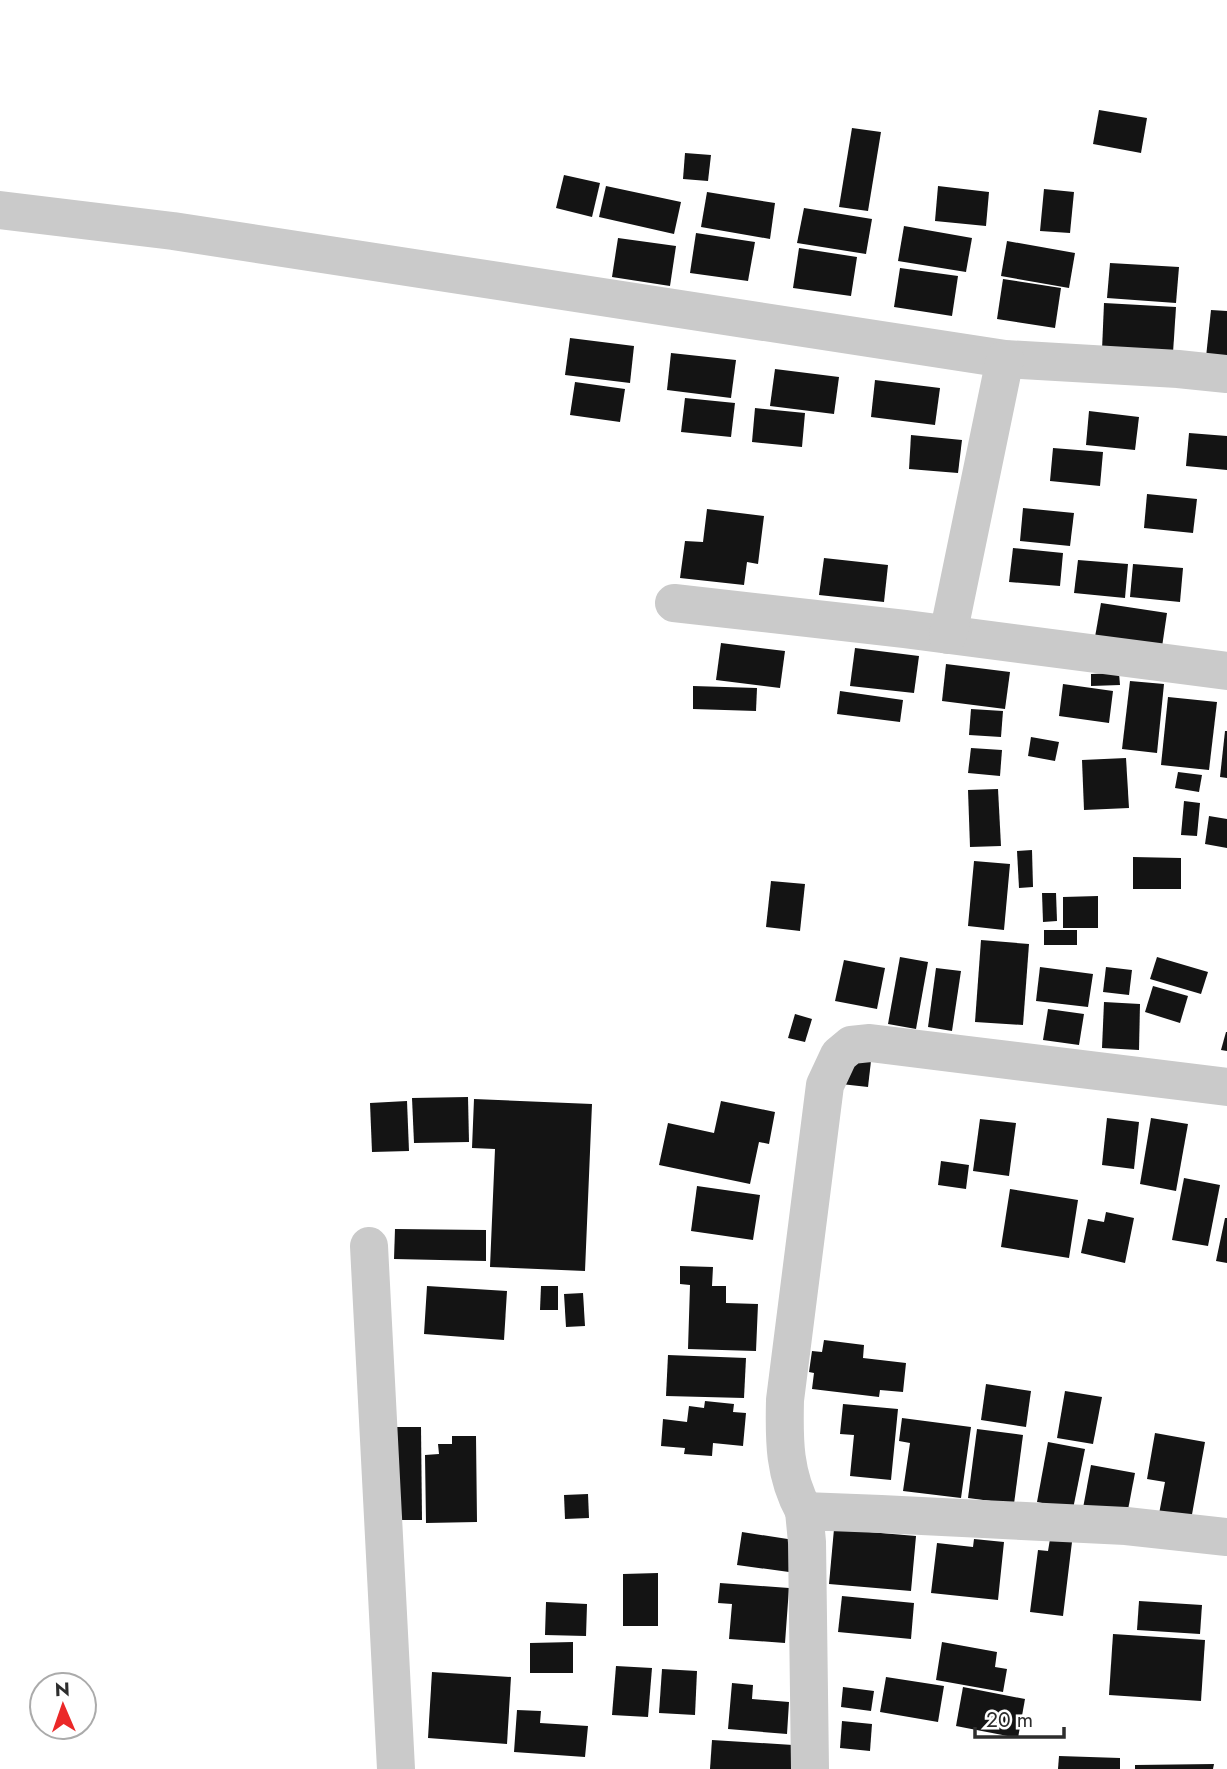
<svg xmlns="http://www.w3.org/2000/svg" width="1227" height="1769" viewBox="0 0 1227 1769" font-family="Jost,sans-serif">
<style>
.building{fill:#141414}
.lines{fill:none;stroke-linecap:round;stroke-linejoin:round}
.minor{stroke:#cacaca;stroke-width:38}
</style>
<rect width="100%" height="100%" fill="#fff"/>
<!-- building -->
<g class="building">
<path d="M1099,110L1147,118L1141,153L1093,144Z"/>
<path d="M852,128L881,132L868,211L839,207Z"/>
<path d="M685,153L711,155L708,181L683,179Z"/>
<path d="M564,175L600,183L592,217L556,208Z"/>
<path d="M606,186L681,202L674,234L599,217Z"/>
<path d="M938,186L989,192L986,226L935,221Z"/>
<path d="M1044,189L1074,192L1070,233L1040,231Z"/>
<path d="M707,192L775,203L770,239L701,227Z"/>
<path d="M804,208L872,219L866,254L797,243Z"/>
<path d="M904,226L972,238L966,272L898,261Z"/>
<path d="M696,233L755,242L748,281L690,273Z"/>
<path d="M618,238L676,246L670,286L612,277Z"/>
<path d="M1007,241L1075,253L1069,288L1001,276Z"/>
<path d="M799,248L857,257L851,296L793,288Z"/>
<path d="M1110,263L1179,267L1176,303L1107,298Z"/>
<path d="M900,268L958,276L952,316L894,307Z"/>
<path d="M1003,279L1061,288L1055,328L997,319Z"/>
<path d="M1104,303L1176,307L1173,353L1102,350Z"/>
<path d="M1211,310L1227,311V359L1206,357Z"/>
<path d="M570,338L634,346L630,383L565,375Z"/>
<path d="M671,353L736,360L731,398L667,390Z"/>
<path d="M775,369L839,377L834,414L770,406Z"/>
<path d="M875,380L940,388L935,425L871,417Z"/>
<path d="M575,382L625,389L620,422L570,415Z"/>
<path d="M685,398L735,403L731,437L681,432Z"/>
<path d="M755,408L805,413L802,447L752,442Z"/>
<path d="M1089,411L1139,417L1135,450L1086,445Z"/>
<path d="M1189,433L1227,436V470L1186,466Z"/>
<path d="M911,435L962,440L958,473L909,469Z"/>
<path d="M1053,448L1103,452L1100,486L1050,481Z"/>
<path d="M1147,494L1197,499L1193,533L1144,528Z"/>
<path d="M1023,508L1074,513L1070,546L1020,541Z"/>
<path d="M707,509L764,516L758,564L747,562L744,585L680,578L685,541L703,542Z"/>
<path d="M1013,548L1063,553L1060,586L1009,582Z"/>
<path d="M824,558L888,565L884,602L819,595Z"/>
<path d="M1078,560L1128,564L1125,598L1074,593Z"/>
<path d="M1133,564L1183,568L1180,602L1130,597Z"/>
<path d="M1101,603L1167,613L1162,647L1095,637Z"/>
<path d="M721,643L785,651L780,688L716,680Z"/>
<path d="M855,648L919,656L914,693L850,686Z"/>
<path d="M946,664L1010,672L1005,709L942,701Z"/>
<path d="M1119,673L1120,685L1091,686V674Z"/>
<path d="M1130,681L1164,684L1157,753L1122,749Z"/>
<path d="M1063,684L1113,691L1109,723L1059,716Z"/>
<path d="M693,686L757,688L756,711L693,709Z"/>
<path d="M840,691L903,700L900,722L837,714Z"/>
<path d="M1168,697L1217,702L1209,770L1161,765Z"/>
<path d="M971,709L1003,711L1001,737L969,735Z"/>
<path d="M1225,731H1227V778L1220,777Z"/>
<path d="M1031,737L1059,742L1055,761L1028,756Z"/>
<path d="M971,748L1002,750L1000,776L968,773Z"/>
<path d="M1126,758L1129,808L1084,810L1082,760Z"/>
<path d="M1178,772L1202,775L1199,792L1175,788Z"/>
<path d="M998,789L1001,846L970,847L968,790Z"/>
<path d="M1184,801L1200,803L1197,836L1181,835Z"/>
<path d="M1209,816L1227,819V848L1205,844Z"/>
<path d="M1032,850L1033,887L1019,888L1017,851Z"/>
<path d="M1133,857L1181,858V889H1133Z"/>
<path d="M974,861L1010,864L1004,930L968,926Z"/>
<path d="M771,881L805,884L800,931L766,927Z"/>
<path d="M1042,893H1056L1057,921L1043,922Z"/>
<path d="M1098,896V928H1063V897Z"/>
<rect x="1044" y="930" width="33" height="15"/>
<path d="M981,940L1029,944L1023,1025L975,1022Z"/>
<path d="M900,957L928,962L916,1029L888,1024Z"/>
<path d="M1157,957L1208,972L1201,994L1150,979Z"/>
<path d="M844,960L885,968L877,1009L835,1001Z"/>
<path d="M1040,967L1093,974L1088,1007L1036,1001Z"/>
<path d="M1106,967L1132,970L1129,995L1103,992Z"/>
<path d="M936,968L961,971L952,1031L928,1027Z"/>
<path d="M1153,986L1188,996L1180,1023L1145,1012Z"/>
<path d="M1104,1002L1140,1004L1139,1050L1102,1048Z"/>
<path d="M1048,1009L1084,1014L1079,1045L1043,1040Z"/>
<path d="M795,1014L812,1019L805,1042L788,1038Z"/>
<path d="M1226,1032H1227V1051L1221,1050Z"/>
<path d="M845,1058L871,1061L868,1087L841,1084Z"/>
<path d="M468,1097L469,1142L414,1143L412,1098Z"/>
<path d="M474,1099L592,1104L585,1271L490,1267L495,1149L472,1148Z"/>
<path d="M407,1101L409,1151L372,1152L370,1103Z"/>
<path d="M721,1101L775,1112L769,1144L759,1142L750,1184L659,1165L668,1123L714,1133Z"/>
<path d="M1107,1118L1139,1122L1134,1169L1102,1165Z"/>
<path d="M1151,1118L1188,1124L1176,1191L1140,1184Z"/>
<path d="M980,1119L1016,1123L1009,1176L973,1171Z"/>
<path d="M941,1161L969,1165L966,1189L938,1185Z"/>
<path d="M1184,1178L1220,1185L1208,1246L1172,1240Z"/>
<path d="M697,1186L760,1195L753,1240L691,1231Z"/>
<path d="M1010,1189L1078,1200L1069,1258L1001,1247Z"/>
<path d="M1106,1212L1134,1218L1125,1263L1081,1253L1088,1219L1104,1222Z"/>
<path d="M1225,1218H1227V1263L1216,1261Z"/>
<path d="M395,1229L486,1230V1261L394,1259Z"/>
<path d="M680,1266L713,1267L712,1286H726V1303L758,1304L756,1351L688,1349L690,1285L680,1284Z"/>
<path d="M427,1286L507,1291L504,1340L424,1334Z"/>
<path d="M541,1286H558V1310H540Z"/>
<path d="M583,1293L585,1326L566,1327L564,1294Z"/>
<path d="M824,1340L864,1345L863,1358L906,1363L903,1392L880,1390L879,1397L812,1389L814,1373L809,1372L812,1351L822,1352Z"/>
<path d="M668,1355L746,1358L744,1398L666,1396Z"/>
<path d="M986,1384L1031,1391L1026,1427L981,1420Z"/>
<path d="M1065,1391L1102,1397L1093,1444L1057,1438Z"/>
<path d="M705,1401L734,1404L733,1412L746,1413L743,1446L713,1443L712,1456L684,1454L685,1448L661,1446L663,1419L687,1422L689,1406L704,1408Z"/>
<path d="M843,1404L898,1409L891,1480L850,1476L854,1435L840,1434Z"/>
<path d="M902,1418L971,1427L961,1498L903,1491L910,1443L899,1441Z"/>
<path d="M387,1427H421L422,1520H387Z"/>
<path d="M977,1429L1023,1435L1014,1504L968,1498Z"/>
<path d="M1155,1433L1205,1442L1191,1520L1159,1514L1165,1482L1147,1479Z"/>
<path d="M452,1436H476L477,1522L426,1523L425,1455L439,1454L438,1444H452Z"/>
<path d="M1048,1442L1085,1449L1073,1509L1037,1502Z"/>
<path d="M1091,1465L1135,1473L1127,1515L1083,1508Z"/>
<path d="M588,1494L589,1518L565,1519L564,1495Z"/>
<path d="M834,1529L916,1536L911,1591L829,1584Z"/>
<path d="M742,1532L794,1540L789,1572L737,1565Z"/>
<path d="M974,1539L1004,1542L998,1600L931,1593L937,1543L973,1547Z"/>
<path d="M1050,1539L1072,1542L1063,1616L1030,1612L1038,1550L1048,1551Z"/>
<path d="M658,1573V1626H623V1574Z"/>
<path d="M720,1583L789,1588L785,1643L729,1639L732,1604L718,1603Z"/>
<path d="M842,1596L914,1603L911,1639L838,1632Z"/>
<path d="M1139,1601L1202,1605L1200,1634L1137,1630Z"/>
<path d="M546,1602L587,1604L586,1636L545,1635Z"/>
<path d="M1113,1634L1205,1640L1201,1701L1109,1695Z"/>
<path d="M573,1642V1673H530V1643Z"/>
<path d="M942,1642L997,1652L995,1667L1007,1669L1003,1692L936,1680Z"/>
<path d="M616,1666L652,1668L648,1717L612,1715Z"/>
<path d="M662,1669L697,1671L695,1715L659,1713Z"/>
<path d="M432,1672L511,1677L507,1744L428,1738Z"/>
<path d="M886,1677L944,1686L938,1722L880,1712Z"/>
<path d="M732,1683L753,1685L752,1699L789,1702L787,1734L728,1729Z"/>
<path d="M843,1687L874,1691L871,1711L841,1707Z"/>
<path d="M963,1687L1025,1699L1018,1738L956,1726Z"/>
<path d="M517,1710L541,1711L540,1723L588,1726L585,1757L514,1752Z"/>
<path d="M842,1721L872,1724L870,1751L840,1748Z"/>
<path d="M712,1740L793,1745L792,1769H710Z"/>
<path d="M1059,1756L1120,1758V1769H1058Z"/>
<path d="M1214,1764L1213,1769H1135V1765Z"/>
</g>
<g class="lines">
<!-- minor -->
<g class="minor">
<path d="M0,210L173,231L1005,359L1178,369L1227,374"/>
<path d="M674,603L905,629L1227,671"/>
<path d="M948,635L1005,359"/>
<path d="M369,1246L396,1769"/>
<path d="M804,1511C784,1475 784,1440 785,1400L825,1085L839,1055L851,1045L870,1043L1227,1087"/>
<path d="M810,1769L807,1542L804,1511L881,1514L1126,1526L1227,1537"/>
</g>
</g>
<!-- north arrow -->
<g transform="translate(63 1706) rotate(358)"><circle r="33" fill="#ffffff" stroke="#ababab" stroke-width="2"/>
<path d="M0-5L12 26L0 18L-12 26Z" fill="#eb2828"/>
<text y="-10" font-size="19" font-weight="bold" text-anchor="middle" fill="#2d2d2d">N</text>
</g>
<!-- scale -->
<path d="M975 1727v10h89v-10" fill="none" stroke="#2d2d2d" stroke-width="3.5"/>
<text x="986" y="1727" font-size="21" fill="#2d2d2d" stroke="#ffffff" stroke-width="5" paint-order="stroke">20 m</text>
</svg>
